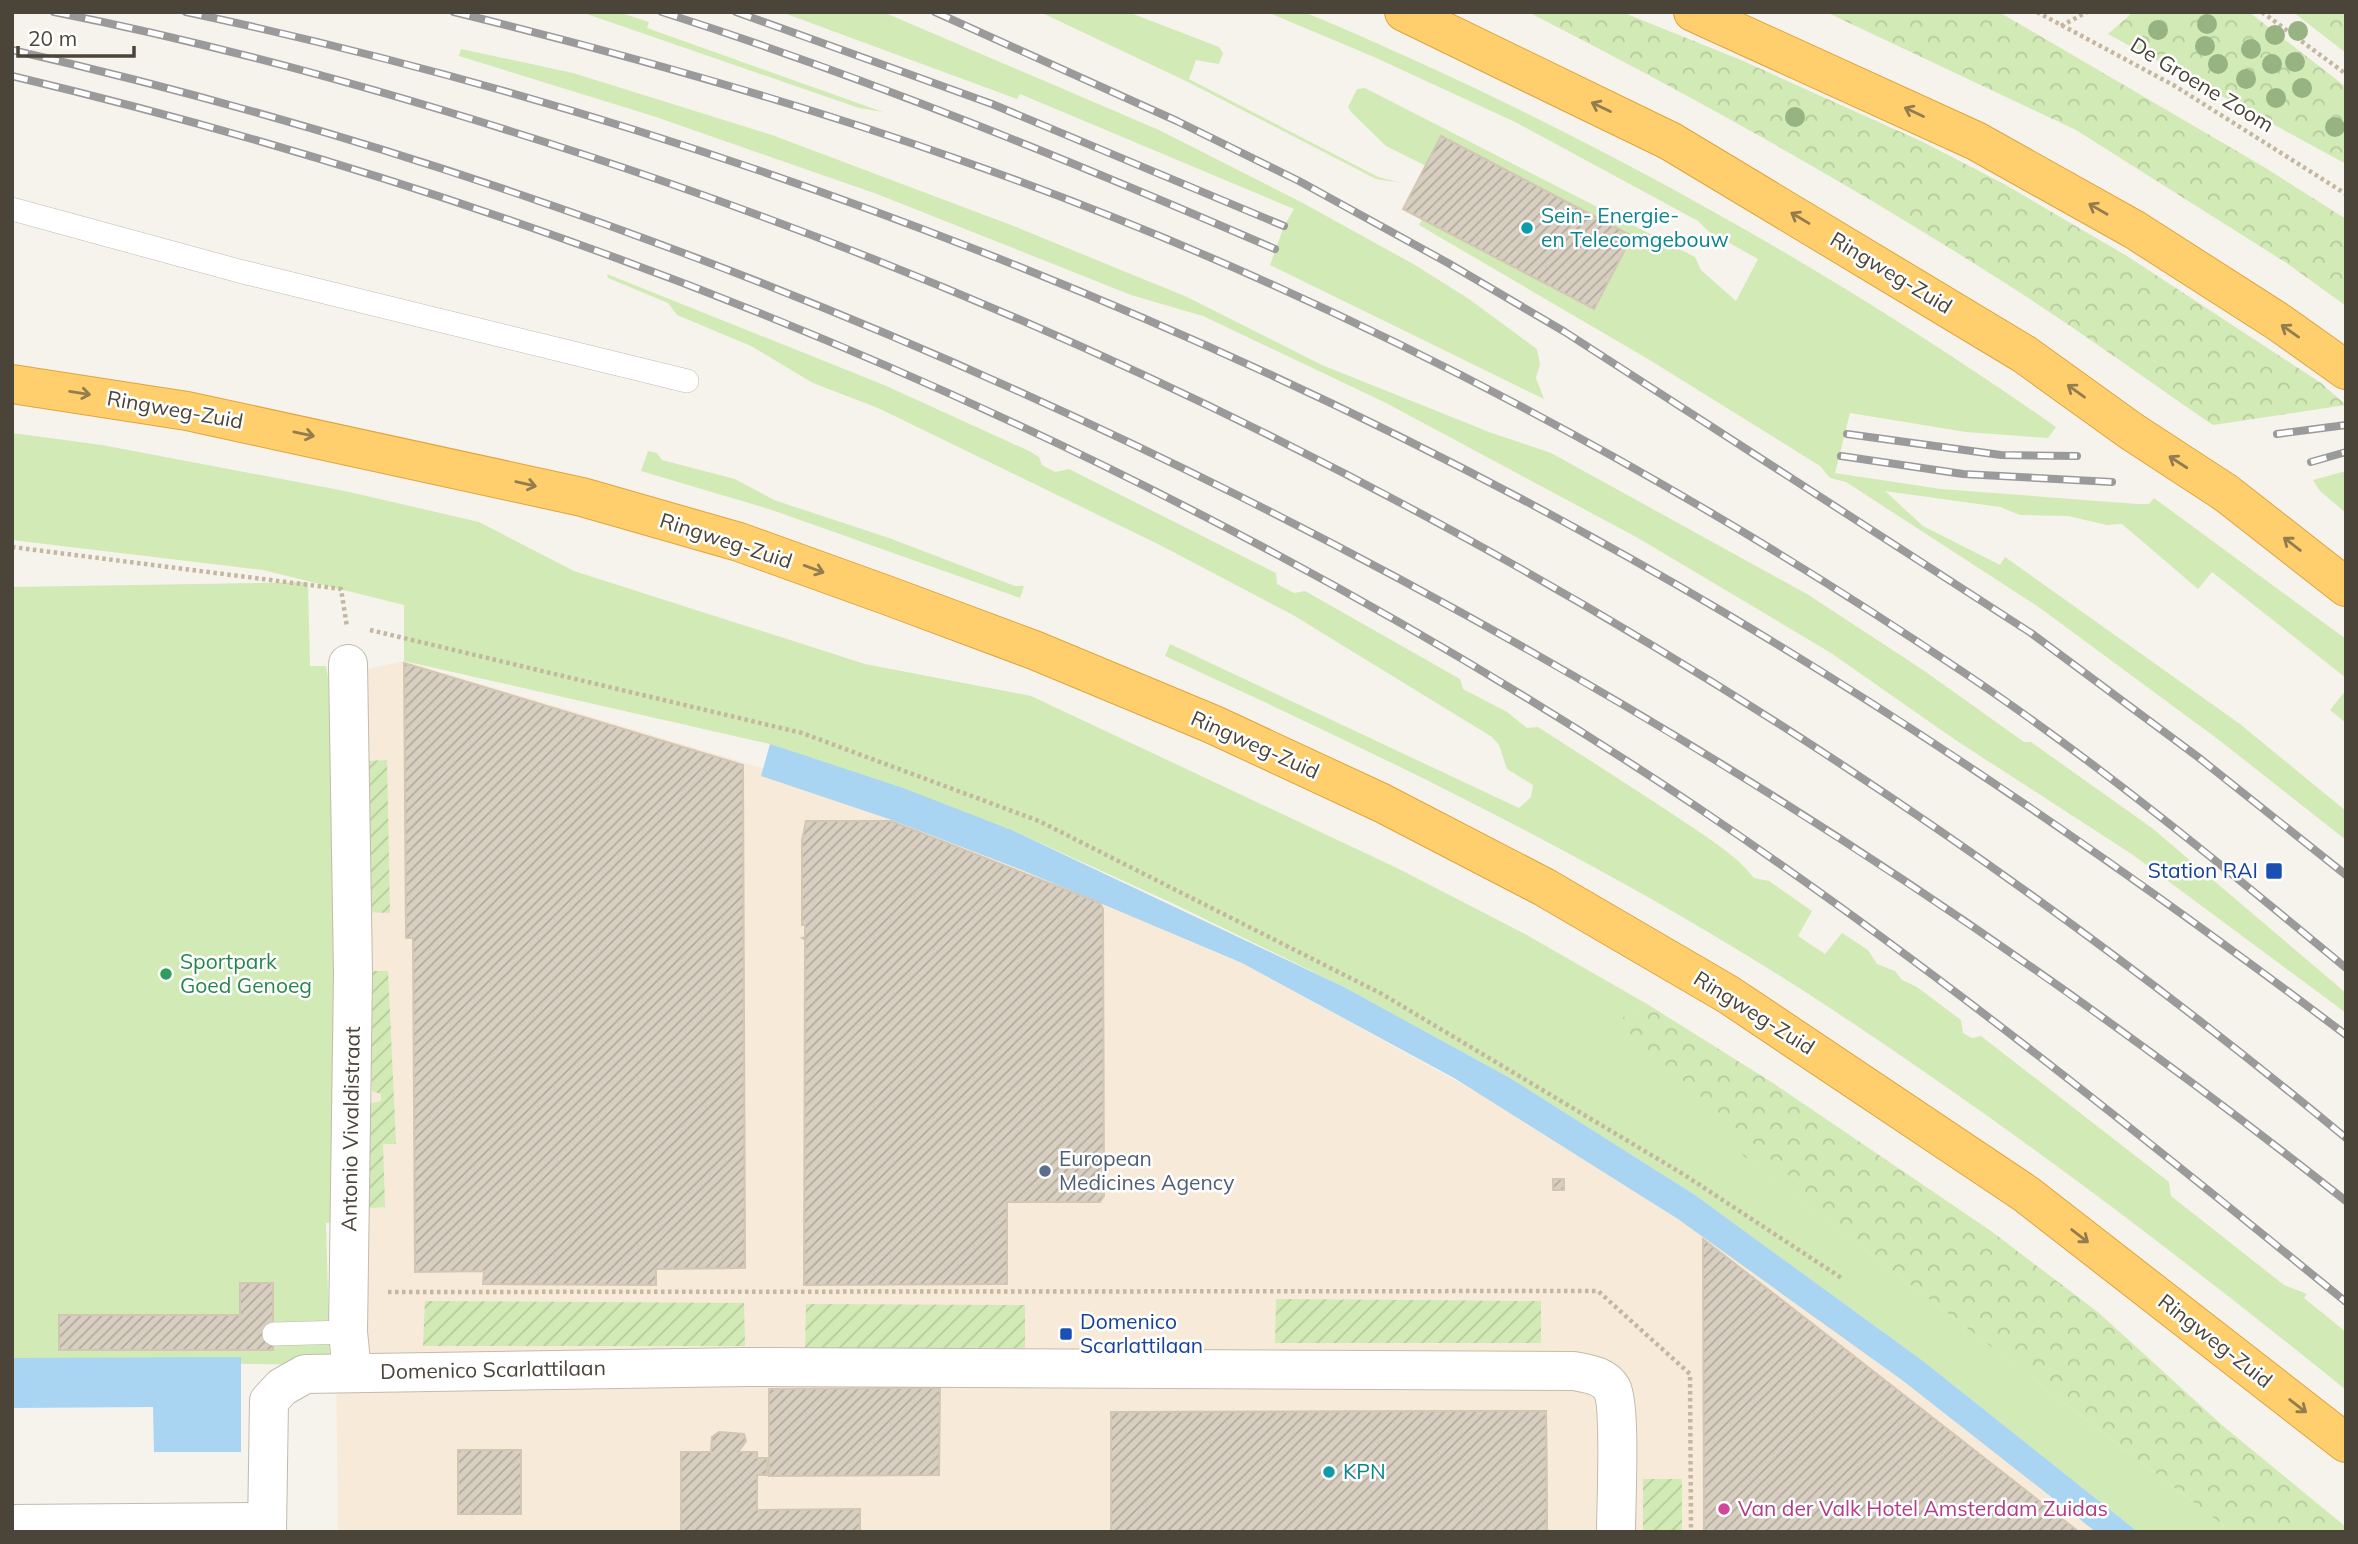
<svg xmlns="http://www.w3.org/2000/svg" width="2358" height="1544" viewBox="0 0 2358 1544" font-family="Mulish,sans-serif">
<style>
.commercial{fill:#f7ead8}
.grass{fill:#d2eab5}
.forest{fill:url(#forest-crowns)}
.garden{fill:url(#garden-furrows)}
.water{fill:#a9d4f2}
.building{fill:url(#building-hatch);stroke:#d3c7b4;stroke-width:2}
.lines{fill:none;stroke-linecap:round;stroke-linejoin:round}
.service-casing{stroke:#c2bbae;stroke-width:24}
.minor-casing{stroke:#c2bbae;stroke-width:40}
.motorway-casing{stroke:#e0a43c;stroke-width:40}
.path{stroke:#c4b79f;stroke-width:4.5;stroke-dasharray:3.5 3.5;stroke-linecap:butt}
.service{stroke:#fff;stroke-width:23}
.minor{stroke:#fff;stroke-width:38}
.motorway{stroke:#ffcf6e;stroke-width:38}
.rail-casing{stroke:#9a9a9a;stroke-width:8}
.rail{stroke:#fff;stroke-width:5;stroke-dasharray:16;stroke-linecap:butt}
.motorway-bridge-casing{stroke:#e0a43c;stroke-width:40;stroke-linecap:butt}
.motorway-bridge{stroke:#ffcf6e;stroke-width:38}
.tree{fill:#97b381}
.oneway{stroke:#937c4e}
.culture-dot{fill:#0f9aa8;stroke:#fff;stroke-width:2.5}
.transit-dot{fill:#1a4fb4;stroke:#fff;stroke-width:2.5}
.leisure-dot{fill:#2e9e5b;stroke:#fff;stroke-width:2.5}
.service-dot{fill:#5c6f8a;stroke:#fff;stroke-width:2.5}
.hotel-dot{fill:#d1479c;stroke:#fff;stroke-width:2.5}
.labels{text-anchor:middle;stroke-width:5;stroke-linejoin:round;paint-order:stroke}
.street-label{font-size:21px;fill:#4b4439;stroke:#fff}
.culture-label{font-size:21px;fill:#0d838f;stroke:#fff;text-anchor:start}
.transit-label{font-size:21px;fill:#164399;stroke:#fff;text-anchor:end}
.leisure-label{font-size:21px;fill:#27864d;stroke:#fff;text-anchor:start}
.service-label{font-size:21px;fill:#4e5e75;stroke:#fff;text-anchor:start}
.hotel-label{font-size:21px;fill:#b23c85;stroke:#fff;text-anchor:start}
</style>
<defs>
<pattern id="forest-crowns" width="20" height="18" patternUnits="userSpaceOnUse" patternTransform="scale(1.75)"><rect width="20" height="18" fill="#d2eab5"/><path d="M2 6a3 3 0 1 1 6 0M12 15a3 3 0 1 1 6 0" fill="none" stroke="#b6ca9c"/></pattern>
<pattern id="garden-furrows" width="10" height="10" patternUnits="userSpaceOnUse" patternTransform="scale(1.75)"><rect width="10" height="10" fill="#d2eab5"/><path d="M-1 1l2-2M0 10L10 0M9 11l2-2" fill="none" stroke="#b6ca9c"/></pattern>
<pattern id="building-hatch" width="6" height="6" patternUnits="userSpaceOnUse" patternTransform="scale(1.75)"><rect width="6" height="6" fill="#d8cfc1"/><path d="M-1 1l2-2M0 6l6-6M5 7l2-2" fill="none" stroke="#b1aa9e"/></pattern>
</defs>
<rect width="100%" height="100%" fill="#f6f3ec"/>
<!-- commercial -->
<path class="commercial" d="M404,661L819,785L1017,856L1166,931L1242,963L1680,1204L2098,1532H338L328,677Z"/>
<!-- grass -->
<g class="grass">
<path d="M581,12H618L649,22L647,28L883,112L859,108Z"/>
<path d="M781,12H883L1159,130L1301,202L1415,265L1469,299L1537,349L1540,364L1536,378L1544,399L1270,265L1284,226L1294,209L1020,94L1017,99Z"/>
<path d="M1040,12H1128L1219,47L1223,53L1219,64L1196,60L1189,79L1378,177L1402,183L1376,179L1188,82Z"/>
<path d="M1267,12H1304C1568,122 1822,263 2056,427L2048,438L1966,432L1850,413L1835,473L1941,489L2137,504H2149L2154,498L2346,639V678L2212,572L2198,589L2122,524L2107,525L2068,516L2020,515L2000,507L1885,491L1923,526L2000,565L2005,557L2240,724L2346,811V840L2219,740L2040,608L1846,482L1830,478L1820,466L1648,359L1419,225L1422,219L1594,309L1632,236L1442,136L1426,166L1386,146L1351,112L1348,107L1357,89L1365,88L1695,257L1701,270L1736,301L1758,259L1708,231L1698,221L1515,122L1374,57Z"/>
<path d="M461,49L573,73L772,135L1011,225L1187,297L1322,365L1489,432L1551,453L1807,594L1923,670L2024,742H2031L2152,828L2346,993V1013L2133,855L1954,739L1831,653L1638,538L1386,403L1203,316L1131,295L877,194L653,116L459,56Z"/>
<path d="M607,274L884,385L1029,451L1039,457L1042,465L1055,472L1069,469L1276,573L1277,584L1294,593L1305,591L1460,679L1463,689L1507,712L1527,728L1538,727C1586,758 1635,789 1683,821C1708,838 1735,854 1754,878L1769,881L1812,911L1798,936L1825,954L1842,933L1868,950L1877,964L1895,971L1902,980L1917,987L1961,1020L1963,1033L1972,1038L1981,1036L2169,1182L2171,1196L2284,1285L2307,1294L2304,1298L2346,1332V1390C2173,1250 1996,1116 1810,995C1606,863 1385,757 1165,656L1170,644L1519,808L1531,797L1533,785L1507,769L1499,745L1492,737L1293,615L1160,545L878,408L813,383L751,346L677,315L668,303L608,278Z"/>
<path d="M12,433L102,445L345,491L479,522L574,571L865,664L1031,696L1397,868L1525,934L1647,1004L1617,1021L1795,1180L1737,1151L2232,1532H2138L1923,1361L1695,1195L1510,1078L1344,987L1172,903L1014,831L770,744L404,661V605L263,570L12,540Z"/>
<path d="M648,451L657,453L662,460L735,479L774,500L889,538L1015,586H1024L1020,598L772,510L641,471Z"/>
<path d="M2346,471V513L2320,491L2313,480Z"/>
<path d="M308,582L310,666H326L328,677L333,805L335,1222L326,1223L330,1365L12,1361V587Z"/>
<path d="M2346,690V723L2330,710Z"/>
</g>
<!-- forest -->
<g class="forest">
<path d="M1528,12H1622L1741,60L1923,142L2004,184L2127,256L2321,383L2346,405L2213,425C2147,380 2083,333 2016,290C1859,189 1694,97 1528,12Z"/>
<path d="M1826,12H1999L2264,167L2346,219V306L2288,264L2076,130Z"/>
<path d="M2133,12H2249L2346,87V164L2108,34Z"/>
<path d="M2293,12H2346V53Z"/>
<path d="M1647,1004L1773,1083L1991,1231L2099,1313L2223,1426L2346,1527V1532H2232L1733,1148L1792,1178L1616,1021Z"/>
</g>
<!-- garden -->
<g class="garden">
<path d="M387,760L390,913L366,912L367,761Z"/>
<path d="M367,971H388L396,1144H383L385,1207L368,1208V1104L381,1101V1094L372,1091Z"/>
<path d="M1276,1299L1541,1301V1343H1275Z"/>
<path d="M425,1301L744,1303L745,1346H423Z"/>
<path d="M806,1304L1025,1305V1348H805Z"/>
<rect x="1643" y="1479" width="39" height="53"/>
</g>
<!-- water -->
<g class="water">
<path d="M770,744L903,788L1014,831L1344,987L1510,1078L1695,1195L1923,1361L2138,1532H2096L1902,1380L1678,1219L1454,1078L1242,963L1022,870L889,819L761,776Z"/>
<path d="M241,1357V1452H154L153,1407L12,1408V1358Z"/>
</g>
<!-- building -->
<g class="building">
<path d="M1441,136L1632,236L1594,309L1403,209Z"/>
<path d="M404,663L743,765L745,1268L656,1269V1285L483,1284L484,1271L415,1272L413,938H406Z"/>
<path d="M806,821H891L1100,903L1103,909L1104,1196L1100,1202H1007V1284L804,1285L805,940L802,938L805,937V925H802V840Z"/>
<rect x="1553" y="1179" width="11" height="11"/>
<path d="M1703,1239L1818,1328L2079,1532H1704Z"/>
<path d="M240,1283H273V1350H59V1315H240Z"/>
<path d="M940,1388L939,1475L769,1476V1389Z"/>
<path d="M1546,1411L1547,1532H1111V1412Z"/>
<path d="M1546,1411L1547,1532H1111V1412Z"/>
<path d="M719,1432L744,1434L746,1441L738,1452H757V1458H767V1475H757V1510L860,1509V1532H681V1452H711L712,1437Z"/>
<rect x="458" y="1450" width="63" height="64"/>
</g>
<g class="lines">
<defs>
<g id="service">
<path d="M12,209L239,271L687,381"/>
<path d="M274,1334L348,1332"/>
</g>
<g id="minor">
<path d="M348,664L353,974L348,1332L352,1372"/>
<path d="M12,1524L266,1522"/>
<path d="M267,1532L269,1401L282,1387L305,1374L745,1367L1574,1371C1588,1374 1604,1375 1612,1389C1621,1407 1616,1506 1616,1532"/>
</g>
<g id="motorway">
<path d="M1404,12L1670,141L2024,354L2131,431"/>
<path d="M1693,12L1976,141L2135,230L2280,323L2346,370"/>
<path d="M12,384L187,411L582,497L739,542L889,596L1034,650L1212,724L1382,803L1544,887L1729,995L2026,1194L2346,1443"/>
<path d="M2226,493L2346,587"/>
</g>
</defs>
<!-- service casing -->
<use href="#service" class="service-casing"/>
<!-- minor casing -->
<use href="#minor" class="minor-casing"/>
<!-- motorway casing -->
<use href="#motorway" class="motorway-casing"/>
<!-- path -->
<g class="path">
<path d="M2037,12L2175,86L2346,194"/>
<path d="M2262,12L2346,74"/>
<path d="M2061,26L2087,12"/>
<path d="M12,547L341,589L347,627"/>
<path d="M370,630L802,733L1039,821L1382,994L1683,1174L1843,1279"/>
<path d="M388,1292L1598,1291L1690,1374L1691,1532"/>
</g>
<!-- service -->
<use href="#service" class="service"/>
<!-- minor -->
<use href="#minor" class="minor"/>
<!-- motorway -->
<use href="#motorway" class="motorway"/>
<defs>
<g id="rail">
<path d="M54,12C231,47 407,97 579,153C1225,363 1823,705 2346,1138"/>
<path d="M186,12C720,126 1255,335 1725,613C1941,741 2146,884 2346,1035"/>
<path d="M454,12C624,54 793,101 960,160C1315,284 1651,462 1963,672C2097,762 2222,865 2346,968"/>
<path d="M662,12C871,79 1074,162 1275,249"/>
<path d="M736,12L992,104L1284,226"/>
<path d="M935,12L1177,121L1299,181L1448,263L1565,332L2031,633L2198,757L2346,875"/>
<path d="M12,50C855,243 1670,666 2346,1201"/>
<path d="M12,76C613,219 1183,463 1697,807C1923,959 2135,1130 2346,1302"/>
<path d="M1847,434L2001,455L2077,456"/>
<path d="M2277,434L2346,425"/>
<path d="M1841,456L1963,474L2112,482"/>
<path d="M2311,462L2346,452"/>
</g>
</defs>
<!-- rail casing -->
<use href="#rail" class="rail-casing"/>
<!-- rail -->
<use href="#rail" class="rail"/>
<defs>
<path id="motorway-bridge" d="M2131,431L2226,493"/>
</defs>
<!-- motorway-bridge casing -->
<use href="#motorway-bridge" class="motorway-bridge-casing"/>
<!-- motorway-bridge -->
<use href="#motorway-bridge" class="motorway-bridge"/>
</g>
<!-- trees -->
<g class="tree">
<circle cx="2207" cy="24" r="10"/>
<circle cx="2158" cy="30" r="10"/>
<circle cx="2298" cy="31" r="10"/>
<circle cx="2275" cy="35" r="10"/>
<circle cx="2205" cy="46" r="10"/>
<circle cx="2251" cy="49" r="10"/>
<circle cx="2295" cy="62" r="10"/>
<circle cx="2218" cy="64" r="10"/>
<circle cx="2272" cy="64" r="10"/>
<circle cx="2246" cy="79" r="10"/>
<circle cx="2302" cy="88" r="10"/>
<circle cx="2276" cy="98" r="10"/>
<circle cx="1795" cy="117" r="10"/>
<circle cx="2335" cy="127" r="10"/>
</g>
<!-- one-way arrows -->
<defs><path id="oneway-shaft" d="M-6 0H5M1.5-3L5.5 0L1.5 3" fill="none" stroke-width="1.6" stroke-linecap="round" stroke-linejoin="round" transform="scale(1.75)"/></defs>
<g class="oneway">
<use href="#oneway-shaft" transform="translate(1601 107) rotate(-154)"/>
<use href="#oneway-shaft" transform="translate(1914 112) rotate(-155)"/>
<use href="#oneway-shaft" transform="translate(2098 209) rotate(-150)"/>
<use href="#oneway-shaft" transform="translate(1800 218) rotate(-149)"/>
<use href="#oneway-shaft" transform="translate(2290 331) rotate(-145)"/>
<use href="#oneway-shaft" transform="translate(2076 391) rotate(-144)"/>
<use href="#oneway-shaft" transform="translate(80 393) rotate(9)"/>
<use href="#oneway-shaft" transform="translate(304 434) rotate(12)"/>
<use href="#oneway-shaft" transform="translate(2178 462) rotate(-147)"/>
<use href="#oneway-shaft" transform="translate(526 484) rotate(13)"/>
<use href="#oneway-shaft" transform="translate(2292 544) rotate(-142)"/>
<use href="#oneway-shaft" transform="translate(814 569) rotate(20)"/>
<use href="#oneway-shaft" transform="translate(2080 1236) rotate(38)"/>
<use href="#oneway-shaft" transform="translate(2298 1406) rotate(38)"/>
</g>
<!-- markers -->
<g class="culture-dot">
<circle cx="1527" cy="228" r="7"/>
<circle cx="1329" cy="1472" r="7"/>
</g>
<g class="transit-dot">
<rect x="2265" y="862" width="18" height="18" rx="3.5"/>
<rect x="1059" y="1327" width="14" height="14" rx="3.5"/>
</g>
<circle class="leisure-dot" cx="166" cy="974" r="7"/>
<circle class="service-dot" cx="1045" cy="1171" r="7"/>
<circle class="hotel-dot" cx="1724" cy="1509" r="7"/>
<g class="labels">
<!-- street labels -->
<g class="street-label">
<text transform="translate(2202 85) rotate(31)" y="7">De Groene Zoom</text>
<text transform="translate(1891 273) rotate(31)" y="7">Ringweg-Zuid</text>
<text transform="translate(175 410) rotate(10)" y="7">Ringweg-Zuid</text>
<text transform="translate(726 541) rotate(18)" y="7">Ringweg-Zuid</text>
<text transform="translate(1255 745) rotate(24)" y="7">Ringweg-Zuid</text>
<text transform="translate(1754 1013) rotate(32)" y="7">Ringweg-Zuid</text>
<text transform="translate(351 1129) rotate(-89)" y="7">Antonio Vivaldistraat</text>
<text transform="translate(2215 1341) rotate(38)" y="7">Ringweg-Zuid</text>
<text transform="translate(493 1370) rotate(-1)" y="7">Domenico Scarlattilaan</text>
</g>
<!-- culture labels -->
<g class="culture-label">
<text x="1541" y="223">Sein- Energie-<tspan x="1541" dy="24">en Telecomgebouw</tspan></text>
<text x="1343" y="1479">KPN</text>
</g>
<!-- transit labels -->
<g class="transit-label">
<text x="2258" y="878">Station RAI</text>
<text x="1080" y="1329" text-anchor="start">Domenico<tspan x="1080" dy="24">Scarlattilaan</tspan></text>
</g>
<!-- leisure labels -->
<g class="leisure-label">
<text x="180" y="969">Sportpark<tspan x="180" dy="24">Goed Genoeg</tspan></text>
</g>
<!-- service labels -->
<g class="service-label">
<text x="1059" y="1166">European<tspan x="1059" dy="24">Medicines Agency</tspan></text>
</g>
<!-- hotel labels -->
<g class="hotel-label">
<text x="1738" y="1516">Van der Valk Hotel Amsterdam Zuidas</text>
</g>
</g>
<!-- border -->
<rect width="2358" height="1544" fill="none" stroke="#4b4439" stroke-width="28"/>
<!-- scale -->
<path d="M18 46v10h116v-10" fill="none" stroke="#4b4439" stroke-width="3.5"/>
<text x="28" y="46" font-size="21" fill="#4b4439" stroke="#ffffff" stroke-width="5" paint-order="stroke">20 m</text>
</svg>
